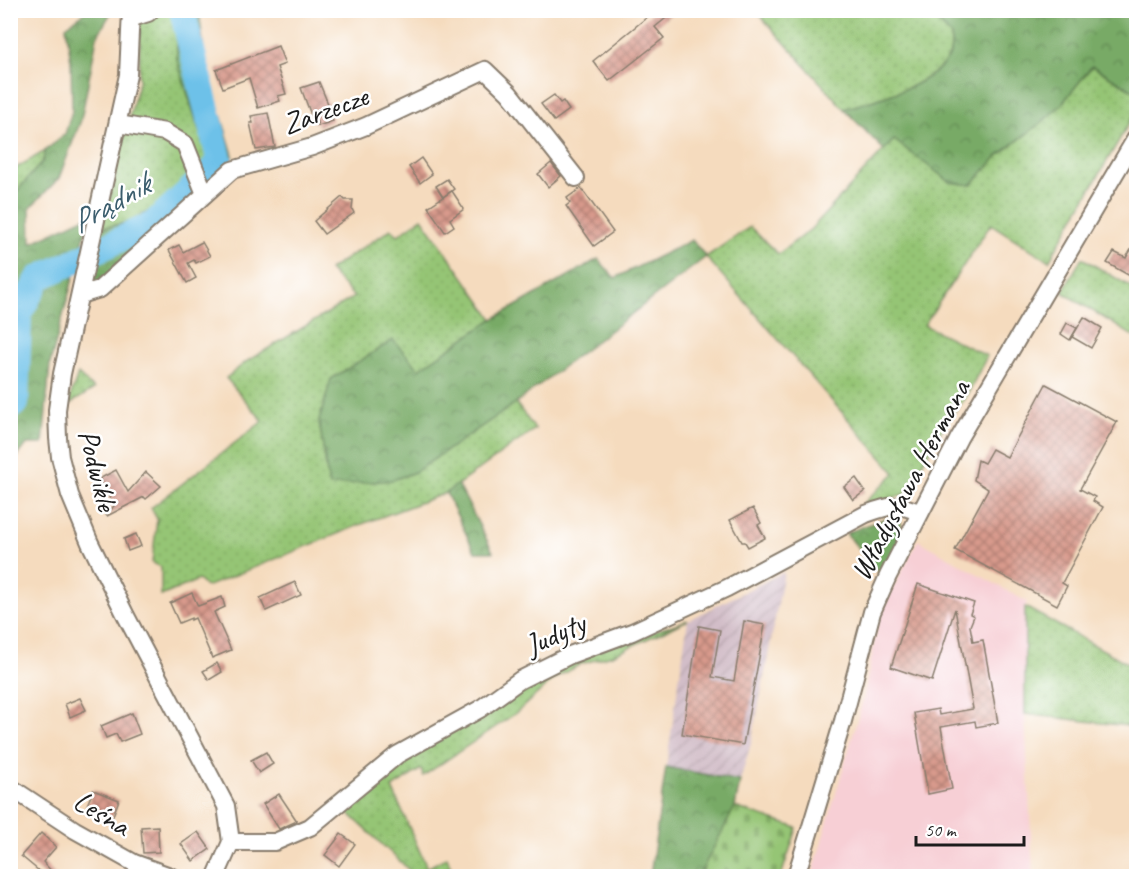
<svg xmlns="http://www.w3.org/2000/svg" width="1147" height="887" viewBox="0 0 1147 887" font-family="Caveat,sans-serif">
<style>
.built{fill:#f7cfd5}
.industrial{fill:url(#industrial-furrows)}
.grass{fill:url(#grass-dots);stroke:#587048;stroke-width:1.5}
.forest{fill:url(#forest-crowns);stroke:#4a6341;stroke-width:1.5}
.cemetery{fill:url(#cemetery-stones);stroke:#587048;stroke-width:1.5}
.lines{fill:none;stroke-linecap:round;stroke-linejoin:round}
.river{stroke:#6dc1e9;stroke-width:26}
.building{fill:url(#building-cross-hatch)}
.minor-casing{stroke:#887c6d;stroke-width:20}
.minor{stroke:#fff;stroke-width:16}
.labels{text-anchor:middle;stroke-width:5;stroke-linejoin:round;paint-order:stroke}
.street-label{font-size:30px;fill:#1c1c1c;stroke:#fff}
.water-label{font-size:32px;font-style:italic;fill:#3c5e6e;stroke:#fff}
</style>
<defs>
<pattern id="industrial-furrows" width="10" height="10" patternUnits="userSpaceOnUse" patternTransform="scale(1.5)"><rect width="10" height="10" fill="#d2bdc8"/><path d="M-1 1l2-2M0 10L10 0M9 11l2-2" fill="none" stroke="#b4a2ab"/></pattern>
<pattern id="grass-dots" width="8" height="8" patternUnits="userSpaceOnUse" patternTransform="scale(1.5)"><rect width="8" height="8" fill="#95c574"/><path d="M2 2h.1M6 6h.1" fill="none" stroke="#80a964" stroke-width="1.8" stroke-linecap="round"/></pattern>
<pattern id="forest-crowns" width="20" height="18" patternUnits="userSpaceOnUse" patternTransform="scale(1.5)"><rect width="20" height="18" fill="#78aa66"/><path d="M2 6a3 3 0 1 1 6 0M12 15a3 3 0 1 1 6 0" fill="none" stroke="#628a53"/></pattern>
<pattern id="cemetery-stones" width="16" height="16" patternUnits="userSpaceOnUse" patternTransform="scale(1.5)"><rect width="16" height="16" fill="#95c574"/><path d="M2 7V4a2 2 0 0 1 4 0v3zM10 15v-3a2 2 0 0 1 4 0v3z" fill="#80a964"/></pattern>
<pattern id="building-cross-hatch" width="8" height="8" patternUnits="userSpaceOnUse" patternTransform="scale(1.5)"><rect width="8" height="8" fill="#d89a8c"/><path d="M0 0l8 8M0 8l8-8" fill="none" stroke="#ae7d72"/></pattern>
</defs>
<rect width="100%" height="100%" fill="#fff"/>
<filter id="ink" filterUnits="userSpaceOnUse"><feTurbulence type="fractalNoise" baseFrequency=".0167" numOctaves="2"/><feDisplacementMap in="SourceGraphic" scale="12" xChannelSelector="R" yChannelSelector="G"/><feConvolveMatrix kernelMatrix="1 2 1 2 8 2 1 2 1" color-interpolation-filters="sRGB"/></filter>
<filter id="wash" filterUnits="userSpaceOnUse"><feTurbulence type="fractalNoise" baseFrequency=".008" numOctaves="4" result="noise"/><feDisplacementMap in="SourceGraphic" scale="24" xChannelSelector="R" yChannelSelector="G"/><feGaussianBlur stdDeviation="1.35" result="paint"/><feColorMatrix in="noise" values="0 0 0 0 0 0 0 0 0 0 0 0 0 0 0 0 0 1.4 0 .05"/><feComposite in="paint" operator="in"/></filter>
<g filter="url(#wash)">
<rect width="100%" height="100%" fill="#f5dbbe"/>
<!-- built -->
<path class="built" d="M918,540L1027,602L1025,607V714L1033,876H812L863,700L880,613Z"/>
<!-- industrial -->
<path class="industrial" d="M784,572L752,740L740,781L666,767L688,620Z"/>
<!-- grass -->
<g class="grass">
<path d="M160,11H176L177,60L208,158L164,203L130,222L101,228L139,80L140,22Z"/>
<path d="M756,11H927L951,35C951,42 952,52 948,58C928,88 876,99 844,109Z"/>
<path d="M1092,66L1136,92V111L1049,261L991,224L924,325L987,356L965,399L948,419L905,494L859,508L895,473L706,257L750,227L778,254L811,229L894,139L950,182L971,185L1000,154L1041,123L1061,105Z"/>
<path d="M45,151L43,161L11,198V171Z"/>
<path d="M422,218L493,319L419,369L319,421L329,486L415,472L516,403L535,429L446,493L362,524L206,587L198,580L161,596V567L152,563L157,519L151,508L263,421L226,378L247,361L354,297L329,270L391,229L398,235Z"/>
<path d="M1082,258L1136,290V338L1062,292Z"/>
<path d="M78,374L94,389L67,406Z"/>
<path d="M1025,607L1136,668V727L1025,714Z"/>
<path d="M688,620L612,655L581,664L555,678L516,713L423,776L421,769L392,788L427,868L447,857L454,876H414L403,864L345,810L414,754L576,657Z"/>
</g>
<!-- forest -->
<g class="forest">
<path d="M87,11H112L97,37L81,120L59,178L30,208L31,243L90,215L50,364L43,444H27L11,465V198L43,161L45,151L65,134L72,111L71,62L66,26Z"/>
<path d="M176,11H199L206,65L233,155L230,167L99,283L90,282L101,228L130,222L164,203L208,158L177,60Z"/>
<path d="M927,11H1136V92L1092,66L1061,105L1041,123L1000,154L971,185L950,182L894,140L884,150L844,109C876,99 928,88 948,58C952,52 951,42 951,35Z"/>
<path d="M692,240L706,257L516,403L415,472L393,480L329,486L319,421L331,379L393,340L419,369L493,319L598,259L615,278Z"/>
<path d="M458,484L493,552H475L446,493Z"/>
<path d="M891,516L900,518C907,540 892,558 882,577L846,533Z"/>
<path d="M666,767L740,781L735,807L699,876H650Z"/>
</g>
<!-- cemetery -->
<path class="cemetery" d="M735,807L797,828L781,876H699Z"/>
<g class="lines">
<!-- river -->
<path class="river" d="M10,407L16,403L19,314L39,278L153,224L215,167L219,158L182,10"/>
</g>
<g id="blocks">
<!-- building -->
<g class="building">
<path d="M656,10H676L655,27L664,38L609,81L593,61Z"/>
<path d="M278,46L285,64L277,67L286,94L278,96L280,101L258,108L249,78L223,88L216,70Z"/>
<path d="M319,82L333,116L331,117L333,121L318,126L317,122L314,123L301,88Z"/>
<path d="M554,95L560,103L563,101L569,110L554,121L541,104Z"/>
<path d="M268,113L275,147L256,150L250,123H253L251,116Z"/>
<path d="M421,158L432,174L420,183L409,167Z"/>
<path d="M551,163L561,176L548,187L538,174Z"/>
<path d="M447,179L454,189L443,197L436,186Z"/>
<path d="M581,188L613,232L594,246L566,206L570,203L567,198Z"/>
<path d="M452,191L464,209L450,219L454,226L445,232L428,207Z"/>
<path d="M342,197L345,200H353L352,209L354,213L324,234L314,221Z"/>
<path d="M1137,240V280L1107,263L1114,252L1126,258Z"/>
<path d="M202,242L210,256L196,263L194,260L188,263L196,278L187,283L169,250L179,245L183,252Z"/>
<path d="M1084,317L1102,328L1091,348L1072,337Z"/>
<path d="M1067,323L1077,328L1070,340L1061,334Z"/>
<path d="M1046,384L1117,422L1080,489L1095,497L1093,501L1103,507L1062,583L1067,586L1057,605L955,550L988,489L974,480L978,460L984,463L992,449L1007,457Z"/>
<path d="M116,470L128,492L146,472L161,486L146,499L144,497L107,516L106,515L114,506L99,479Z"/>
<path d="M856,478L865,491L853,500L844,487Z"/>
<path d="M753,508L761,523L758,525L765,538L748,547L745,542H742L730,520Z"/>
<path d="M136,534L141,546L128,551L124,539Z"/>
<path d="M295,582L301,595L266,611L260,598Z"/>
<path d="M918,584L974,603L970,614L974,616L970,626L973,642L983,640L998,723L976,727L975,721L941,727L952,789L928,794L914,713L938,709L939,715L973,709L955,609L932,681L891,667Z"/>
<path d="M192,593L198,606L222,597L225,607L214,612L231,650L212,658L195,618L191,620V618L179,623L170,603Z"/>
<path d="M744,621L765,625L743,745L682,734L699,626L720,630L712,677L734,681Z"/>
<path d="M217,663L222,672L209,680L203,671Z"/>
<path d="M80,698L86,710L70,717L65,704Z"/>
<path d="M132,713L140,734L120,742L116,734L106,738L101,726Z"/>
<path d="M266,752L273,764L259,773L251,760Z"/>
<path d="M93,790L119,800L112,818L86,808Z"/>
<path d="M279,794L297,821L279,829L263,804Z"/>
<path d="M158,826L159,852L143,853L141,827Z"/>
<path d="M198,832L210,849L193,861L181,844Z"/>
<path d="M41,833L56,847L43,862L56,876H45L21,856Z"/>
<path d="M341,834L355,844L339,866L325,855Z"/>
</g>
</g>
</g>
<g filter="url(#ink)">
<use href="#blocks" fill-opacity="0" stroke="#887c6d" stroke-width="1.5"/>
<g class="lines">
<defs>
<g id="minor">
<path d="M131,10L128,75L62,374L57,410L58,438L60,457L70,495L90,543L126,616L226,806L231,842L216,876"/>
<path d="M132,18L148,13L151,10"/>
<path d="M118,124L165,132L185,144L205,194"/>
<path d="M80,295L100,289L232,170L312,147L366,126L485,70L509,93L576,178"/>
<path d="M10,787L75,830L134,863L170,876"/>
<path d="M231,842H275L310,827L397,755L480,709L520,680L570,655L632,632L727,588L866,514C888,506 898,502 920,513"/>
<path d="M796,876L843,721L872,612L888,576L959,438L1136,138"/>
</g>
</defs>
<!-- minor casing -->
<use href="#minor" class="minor-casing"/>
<!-- minor -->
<use href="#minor" class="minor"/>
</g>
</g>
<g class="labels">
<!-- street labels -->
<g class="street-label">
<text transform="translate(325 110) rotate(-20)" y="10">Zarzecze</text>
<text transform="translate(98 470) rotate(76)" y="10">Podwikle</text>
<text transform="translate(910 480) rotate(-62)" y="10">Władysława Hermana</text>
<text transform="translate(555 634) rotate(-24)" y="10">Judyty</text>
<text transform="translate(102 813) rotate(31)" y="10">Leśna</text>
</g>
<!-- water labels -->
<g class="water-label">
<text transform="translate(110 203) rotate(-30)" y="11">Prądnik</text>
</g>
</g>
<!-- margin -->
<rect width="1147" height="887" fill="none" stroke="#fff" stroke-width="36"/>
<!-- scale -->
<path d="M916 836v9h108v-9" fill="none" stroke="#1c1c1c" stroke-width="3"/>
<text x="925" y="836" font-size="18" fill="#1c1c1c" stroke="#ffffff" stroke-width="4.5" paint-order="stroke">50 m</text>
</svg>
